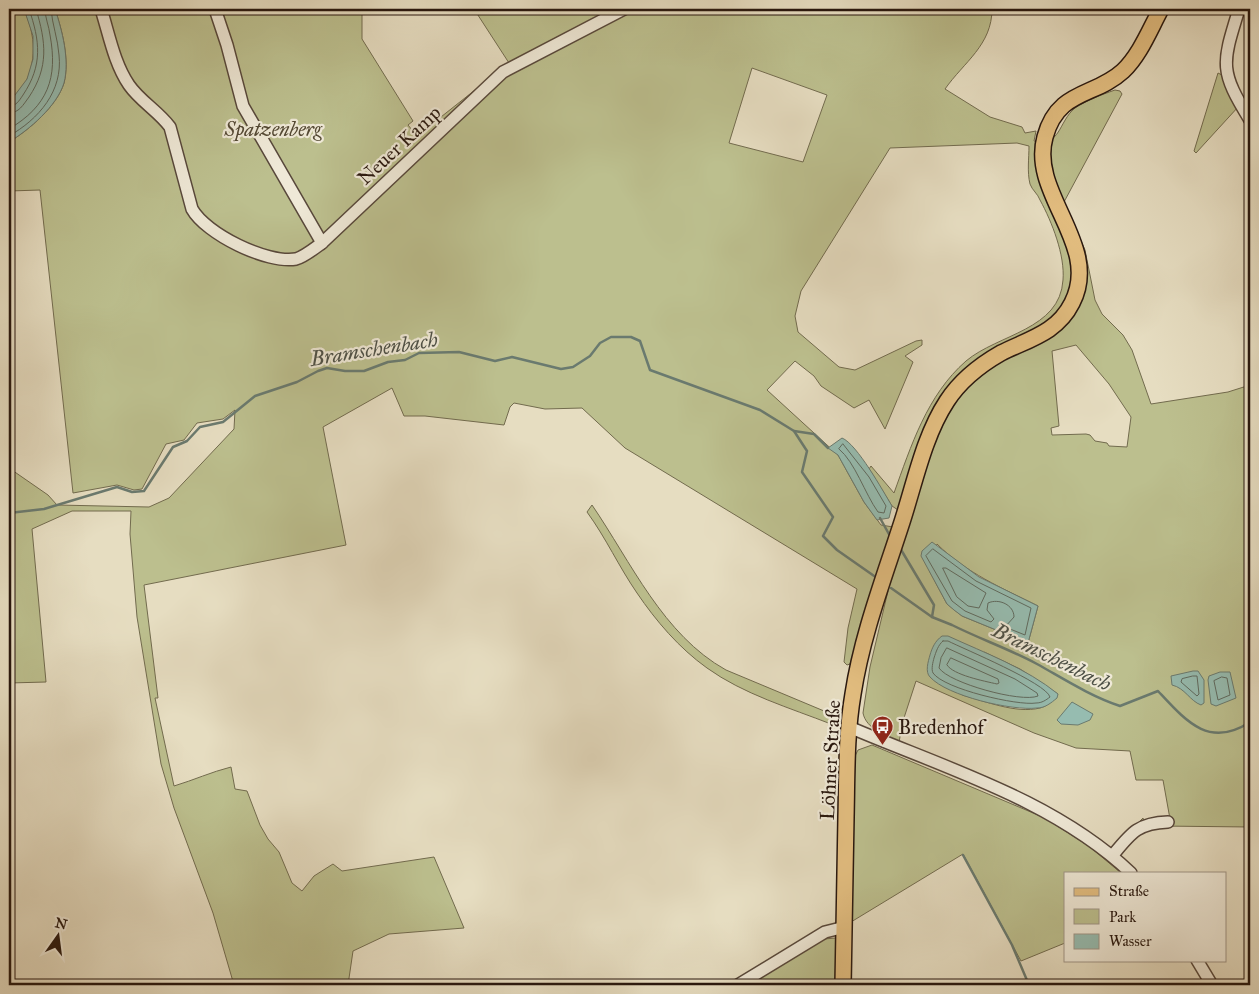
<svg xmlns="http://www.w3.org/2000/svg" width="1259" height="994" viewBox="0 0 1259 994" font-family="'IM FELL Great Primer',serif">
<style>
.green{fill:#bcbf8e;stroke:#726b4e;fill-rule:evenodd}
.water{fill:#96bcb0;stroke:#6a7a6f}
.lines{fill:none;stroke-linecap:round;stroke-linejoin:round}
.shore{stroke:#5f6a5f;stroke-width:1}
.stream{stroke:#6a7a6f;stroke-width:2.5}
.minor-casing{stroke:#58483b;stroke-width:14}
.major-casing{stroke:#28170e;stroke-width:18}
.minor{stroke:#efe9d7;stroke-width:11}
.major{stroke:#e3be80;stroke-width:15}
.labels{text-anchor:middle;stroke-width:4.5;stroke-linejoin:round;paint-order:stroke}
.park-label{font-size:20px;font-style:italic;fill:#544934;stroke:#efe9d7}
.street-label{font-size:20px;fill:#28170e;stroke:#efe9d7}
.poi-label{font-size:20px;fill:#28170e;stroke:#efe9d7;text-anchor:start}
.water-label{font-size:21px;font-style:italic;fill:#4e5147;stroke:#efe9d7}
</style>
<rect width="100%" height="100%" fill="#e6ddc1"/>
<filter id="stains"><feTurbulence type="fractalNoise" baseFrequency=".004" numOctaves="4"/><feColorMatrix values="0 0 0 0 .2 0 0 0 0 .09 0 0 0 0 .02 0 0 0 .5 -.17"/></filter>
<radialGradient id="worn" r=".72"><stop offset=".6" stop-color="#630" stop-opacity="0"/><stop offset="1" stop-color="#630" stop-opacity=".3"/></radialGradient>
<!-- green -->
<g class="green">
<path d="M9,9H24C27,17 31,26 32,35C37,58 28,90 9,103Z"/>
<path d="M55,9H362V39L413,121L408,125L417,136L509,63L474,9H992C992,45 964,62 945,89L990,117L1022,127L1025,133L1036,131L1034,141C1061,147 1058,122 1075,108C1087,100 1101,95 1115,90L1120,91L1122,94L1064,202L1085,250L1095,300L1102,314L1123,335L1132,350L1151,404L1228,392L1250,385V665L1247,692L1250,693V827L1160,826L1144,829L1124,851L1116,845L1143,818L1144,822L1170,819L1163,780H1136L1130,751L1076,748L1034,733L916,681L902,724L899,743C887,736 866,729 863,713L870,667L888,591L876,581L850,664L847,665L844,662L848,628L857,589L625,448L582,408L545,409L514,403L510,407L504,425L425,416H404L392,388L323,427L346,545L144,585L158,698H155L174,786C194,780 211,772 231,767L235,789L247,791L260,825L268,839L279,852L292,883L302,891L314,876L333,864L342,871L434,857L464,928L389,934L353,951L348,985H234L213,913L174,808L161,764L137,617L130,534L131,511H72L32,529L46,682L9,683V468L48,495L57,505L149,507L169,498L234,429L235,410L223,419L197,423L184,440L166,444L142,489L134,490L117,485L73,493L40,190L9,191V142C29,130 57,106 64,83C70,60 62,30 55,9ZM752,68L827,95L803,162L729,143ZM1017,143L1029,146C1029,158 1027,172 1030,184C1032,190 1038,194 1040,200C1052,222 1065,255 1063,280C1060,330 998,334 966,361C927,395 911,446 894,493L871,466L869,469L892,506L898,510L893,527L881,525L864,502L838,455L767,390L795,361L814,376L821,386L854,408L869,400L885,429L913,362L905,356L922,345V340L916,341L855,370L839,367L798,332L795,316L801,291L890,148ZM1076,345L1109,384L1131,417L1127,447L1109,446L1107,443L1095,441L1090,435L1086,434L1052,435L1051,428L1059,426L1052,351ZM937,544C966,573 1002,588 1038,606L1028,643L962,616L947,604L930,572ZM984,652L1020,669L1058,694C1053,700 1048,706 1040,708C1016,714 985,701 962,695Z"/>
<path d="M1218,73L1224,76L1239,106L1196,153L1194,151Z"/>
<path d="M592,505C631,562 663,635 726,670L836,716L831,724C790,708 743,694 707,668C679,648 656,621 637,593C619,567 606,538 587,512Z"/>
<path d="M872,745L1045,818L1090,847L1121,873H1065V943L1021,961L963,854L851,922L855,756L858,750Z"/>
<path d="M819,933L824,939L836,938L835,985H731Z"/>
</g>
<!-- water -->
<g class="water">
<path d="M24,9H55C62,30 70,60 64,83C57,106 29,130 9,142V103L27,79L33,59V36Z"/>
<path d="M842,438C857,444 883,491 892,506L889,518L877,520L864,502L838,455L828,448Z"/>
<path d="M932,542L979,577L1038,606L1028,643L962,616L954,610L947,604L921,556L922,551Z"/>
<path d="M942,636H948C985,653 1026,668 1058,694L1057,698C1051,703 1045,708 1037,708C1012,711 947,696 930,677C925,672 928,662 930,655C932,648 935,641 942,636Z"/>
<path d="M1193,671H1198L1204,680V703L1201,705C1190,701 1185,688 1172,685L1171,676Z"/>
<path d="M1220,672H1230L1236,698L1216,706L1211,704L1208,680L1209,676Z"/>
<path d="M1072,702L1093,714L1090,720L1078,725L1061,724L1057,720Z"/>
</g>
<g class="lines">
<!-- shore -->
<g class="shore">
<path d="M9,107C16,106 19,101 23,95C43,65 40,41 29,9"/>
<path d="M9,113C19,113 23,105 29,97C49,67 46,42 36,9"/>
<path d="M9,129C48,106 58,78 50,35C49,26 45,18 45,9"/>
<path d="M9,136C39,119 63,91 59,55C58,39 52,24 51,9"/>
<path d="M843,444L869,477L886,506L884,513L878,512C865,494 855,462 839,449Z"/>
<path d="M933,549L976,581L1031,608L1025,635L1005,627L1014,617C1014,605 999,598 988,603L987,610L994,619L991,622L965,611L952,601L926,556Z"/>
<path d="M943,568H946L986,593L979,608L968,606L957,597Z"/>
<path d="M943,641H948C964,649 1046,683 1050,697C1046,700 1042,703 1036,703C1018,706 944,689 933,673C931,669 933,662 934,658C936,652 938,645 943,641Z"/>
<path d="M947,648L1015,679L1037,693L1038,696C1021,703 949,683 939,668L941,658Z"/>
<path d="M951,658L998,679L999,683L997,684C984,681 953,675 947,665Z"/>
<path d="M1193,676H1197L1199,694L1197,696L1181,682L1182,679Z"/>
<path d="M1222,677L1227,678L1230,695L1218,700L1214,681Z"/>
</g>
<!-- stream -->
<g class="stream">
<path d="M794,431L814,434L828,448"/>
<path d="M9,513L44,509L117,487L132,492L144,491L173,447L187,441L200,427L223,422L255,396L297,382L318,371L327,368L345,371H364L388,362L405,360L419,353L459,352L495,361L512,357L561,369L573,367L590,356L600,343L611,337H631L640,341L650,370L760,410L794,431L807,451L802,472L833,517L823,536L837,550L877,578"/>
<path d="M880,518L890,536"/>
<path d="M900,548L934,605L932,617"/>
<path d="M891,588L932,617L952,625C980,639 1009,649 1037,664C1064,679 1090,696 1120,706L1158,691C1186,721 1209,749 1250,722"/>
<path d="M963,855L1012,945L1029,985"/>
</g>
<defs>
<g id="minor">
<path d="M101,9C109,34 114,63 129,85C140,101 158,111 170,127L192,209C206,234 267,264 296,259C304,257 315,248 322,243L503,72L624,9"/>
<path d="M215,9L227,45L243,106L322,243"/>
<path d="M1239,9C1222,64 1219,70 1250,120"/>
<path d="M849,727C945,768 1054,800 1131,873"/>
<path d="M1113,855C1131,833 1138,823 1168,822"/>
<path d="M1197,960L1212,985"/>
<path d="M738,985L825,932L845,927"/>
</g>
<path id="major" d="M843,985C844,929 845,873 846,817C847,776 846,735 853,694C862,635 884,578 902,522C915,482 924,436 947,401C960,381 980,365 1001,353C1029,339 1057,333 1072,303C1102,245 1029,194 1045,137C1058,89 1095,97 1123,71C1140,55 1150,29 1161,9"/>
</defs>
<!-- minor casing -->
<use href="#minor" class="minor-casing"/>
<!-- major casing -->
<use href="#major" class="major-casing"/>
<!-- minor -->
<use href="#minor" class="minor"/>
<!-- major -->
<use href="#major" class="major"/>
</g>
<!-- icons -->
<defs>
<symbol id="bus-pin" viewBox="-11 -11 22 30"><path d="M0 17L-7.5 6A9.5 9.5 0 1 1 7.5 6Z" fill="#8f2418" stroke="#efe9d7"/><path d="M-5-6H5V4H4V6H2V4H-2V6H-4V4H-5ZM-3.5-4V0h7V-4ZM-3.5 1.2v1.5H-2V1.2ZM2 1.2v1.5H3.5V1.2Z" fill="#fff"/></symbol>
</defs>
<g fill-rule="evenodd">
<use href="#bus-pin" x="870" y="714" width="25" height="34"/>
</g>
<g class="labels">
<!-- park labels -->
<g class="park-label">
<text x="273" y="136">Spatzenberg</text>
</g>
<!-- street labels -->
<g class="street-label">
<text transform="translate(399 145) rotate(-43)" y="7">Neuer Kamp</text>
<text transform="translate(830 760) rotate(-87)" y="7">Löhner Straße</text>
</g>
<!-- poi labels -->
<g class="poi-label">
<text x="898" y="734">Bredenhof</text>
</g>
<!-- water labels -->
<g class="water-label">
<text transform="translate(374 349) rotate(-9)" y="7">Bramschenbach</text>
<text transform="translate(1052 657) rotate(26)" y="7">Bramschenbach</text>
</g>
</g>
<!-- margin -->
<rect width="1259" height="994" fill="none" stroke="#e6ddc1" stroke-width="30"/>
<rect x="10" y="10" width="1239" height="974" fill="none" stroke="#28170e" stroke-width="2.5"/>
<rect x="15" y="15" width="1229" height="964" fill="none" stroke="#28170e"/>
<!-- legend -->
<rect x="1064" y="872" width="162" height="90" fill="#efe9d7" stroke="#9f9587"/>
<rect x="1074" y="888" width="25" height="8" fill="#e3be80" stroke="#9f9587"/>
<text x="1109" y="896" font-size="15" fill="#28170e">Straße</text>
<rect x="1074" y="909" width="25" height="15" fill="#bcbf8e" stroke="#9f9587"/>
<text x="1109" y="922" font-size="15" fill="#28170e">Park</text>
<rect x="1074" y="934" width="25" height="15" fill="#96bcb0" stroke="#9f9587"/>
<text x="1109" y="946" font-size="15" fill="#28170e">Wasser</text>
<!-- north arrow -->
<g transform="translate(58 936) rotate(14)" stroke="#efe9d7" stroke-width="4" paint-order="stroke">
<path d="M0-4L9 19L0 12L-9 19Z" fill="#28170e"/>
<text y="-8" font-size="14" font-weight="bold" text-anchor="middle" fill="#28170e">N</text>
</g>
<rect width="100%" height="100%" filter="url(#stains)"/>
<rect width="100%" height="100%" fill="url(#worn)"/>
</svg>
